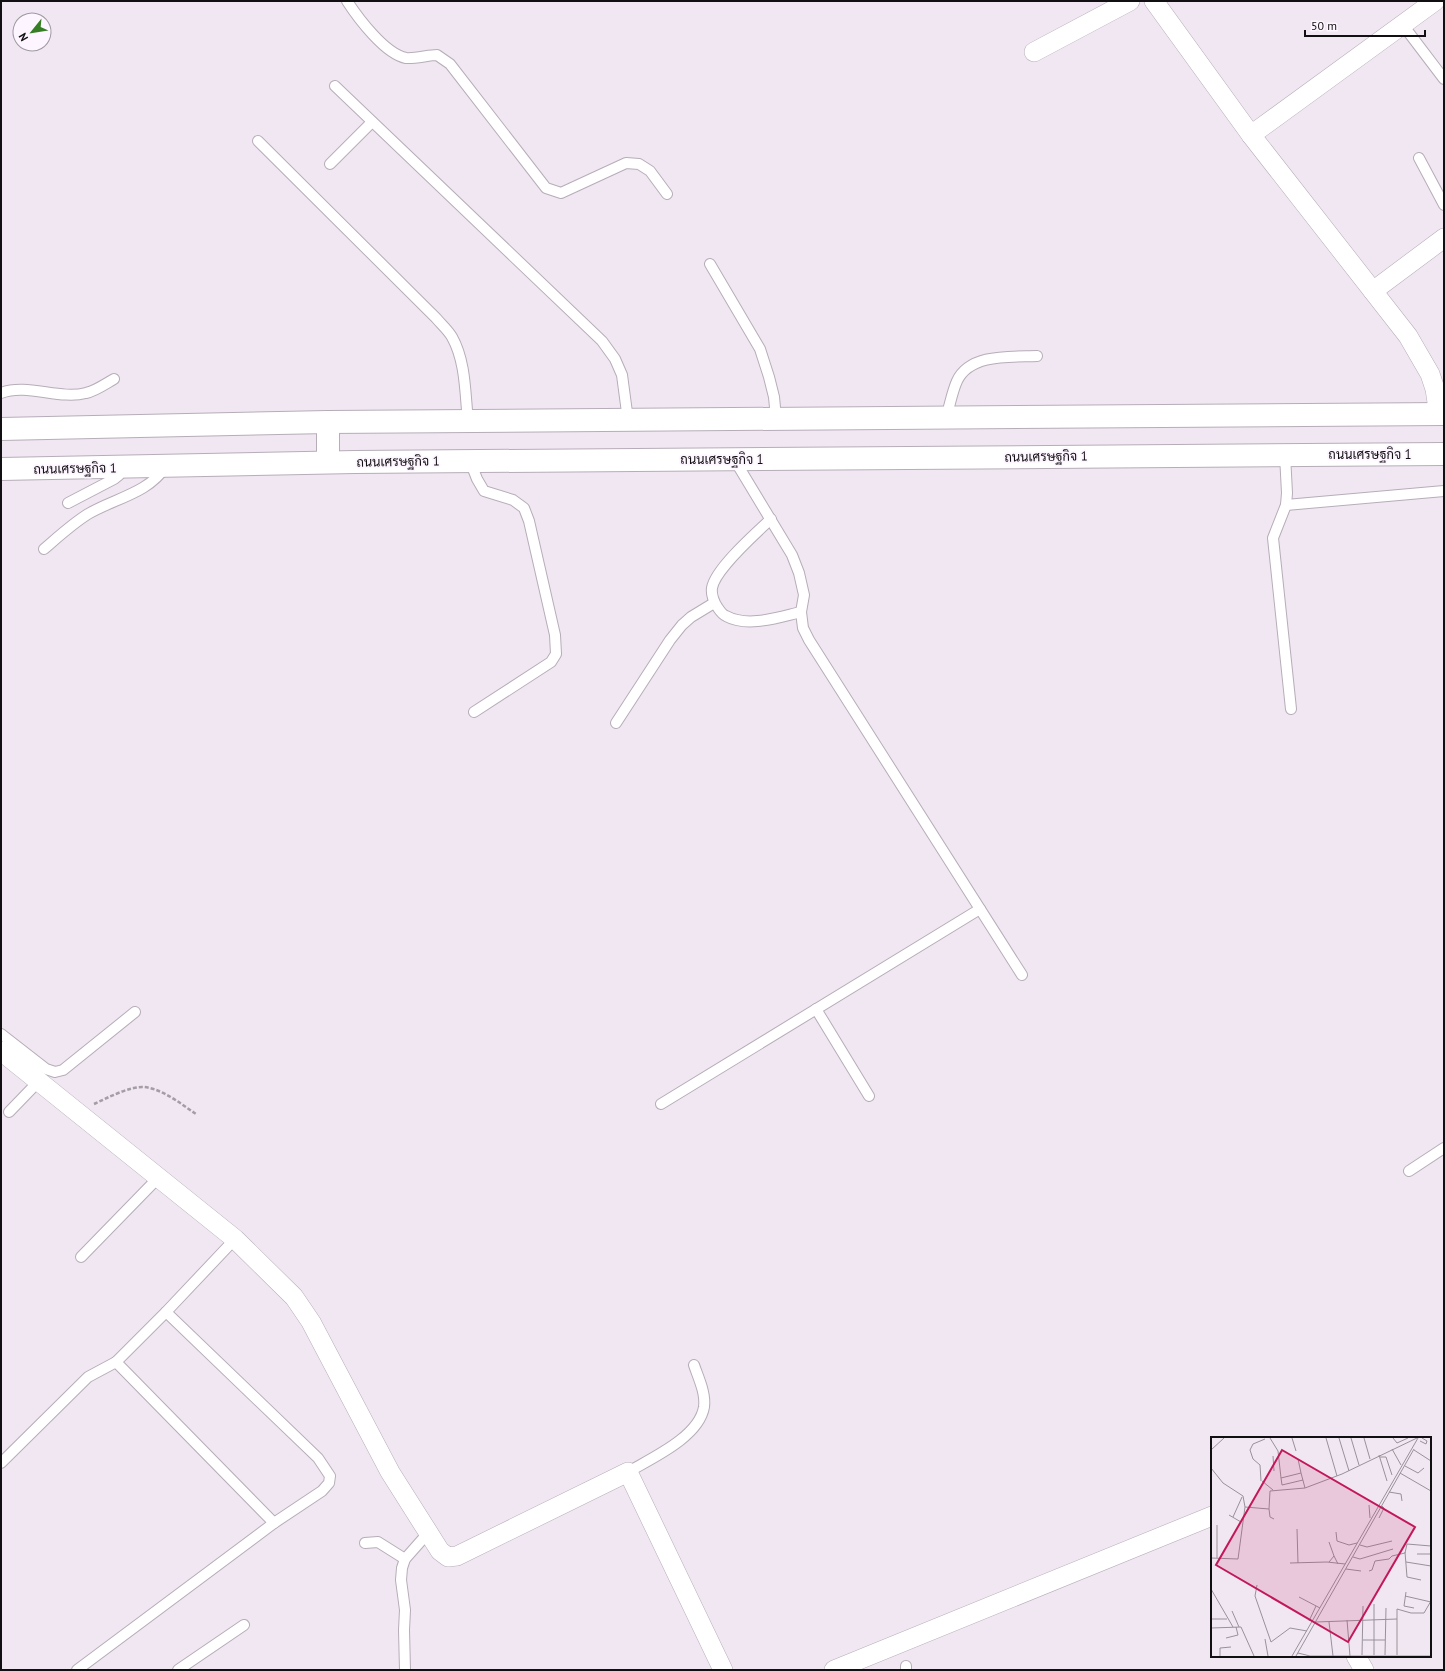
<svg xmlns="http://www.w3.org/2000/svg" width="1445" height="1671" viewBox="0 0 1445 1671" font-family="'PT Sans',Sarabun,sans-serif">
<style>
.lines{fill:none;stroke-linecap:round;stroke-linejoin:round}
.service-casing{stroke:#b6adb8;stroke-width:12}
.minor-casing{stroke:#b6adb8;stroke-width:20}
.secondary-casing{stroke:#b6adb8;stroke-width:24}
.path{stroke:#a49da6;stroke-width:2.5;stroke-dasharray:4 2;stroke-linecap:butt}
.service{stroke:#fff;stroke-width:10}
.minor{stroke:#fff;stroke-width:19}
.secondary{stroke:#fff;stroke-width:22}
.labels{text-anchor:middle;stroke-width:3.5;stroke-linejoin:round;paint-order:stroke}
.street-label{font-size:13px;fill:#120f12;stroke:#fdf5ff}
.inset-road{fill:none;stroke:#989199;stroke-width:1}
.view{fill:#c2185b;fill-opacity:0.15;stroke:#c2185b;stroke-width:2}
.inset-edge{fill:none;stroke:#120f12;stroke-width:2}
</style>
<rect width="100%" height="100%" fill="#f1e7f3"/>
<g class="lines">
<defs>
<g id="service">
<path d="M347,1C358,18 385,54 406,58C414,59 429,55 437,55L450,64L546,188L561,193L626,163L639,164L650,171L667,194"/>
<path d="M1403,25L1444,79"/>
<path d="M335,86L602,341L615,359L622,375L628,420"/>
<path d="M258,141L436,318C441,324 448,330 452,337C466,362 465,394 468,421"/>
<path d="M1419,158L1444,205"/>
<path d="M330,164L372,122"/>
<path d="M710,264L760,349L769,377L774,397L776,418"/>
<path d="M1,393C27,383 59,400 86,393C96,391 105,384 114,379"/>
<path d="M946,417C950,405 952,392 957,381C970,353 1012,357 1037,356"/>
<path d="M1285,455L1287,493L1286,505L1273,538L1291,709"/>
<path d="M734,459L792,555L799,573L804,595L801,612L803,628L809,640L1022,975"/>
<path d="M470,461L477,479L484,491L513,500L524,508L529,521L555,635L556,654L551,662L474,712"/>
<path d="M68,503L114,479L119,475L123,468"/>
<path d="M1286,505L1444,491"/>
<path d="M771,519C756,533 715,569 712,588C711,594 714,603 718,608C720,611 723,615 726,616C748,628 779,617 801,612"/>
<path d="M44,549C58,537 72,524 88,514C113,499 149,493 165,467"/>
<path d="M616,723L670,640L682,625L691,617L714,603"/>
<path d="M816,1009L869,1096"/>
<path d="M1,1034L46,1069L55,1072L63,1070L135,1012"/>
<path d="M661,1104L980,909"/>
<path d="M9,1112L39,1081"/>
<path d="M1409,1171L1444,1148"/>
<path d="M81,1257L158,1178"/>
<path d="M166,1312L318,1458L330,1476L329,1483L322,1491L274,1523"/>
<path d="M1,1463L88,1377L116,1362"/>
<path d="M628,1472C652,1458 699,1437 704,1407C706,1393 698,1377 694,1365"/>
<path d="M365,1543L378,1542L405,1559"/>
<path d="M77,1670L274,1523L116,1362L166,1312L235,1239"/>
<path d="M178,1670L244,1625"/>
<path d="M405,1670L404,1630L405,1610L401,1580L402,1568L405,1559L428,1533"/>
<path d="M906,1670V1666"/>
</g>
<g id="minor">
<path d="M1154,1L1251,135L1408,336L1430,374L1435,389L1437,402L1436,414"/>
<path d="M1034,52L1130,1"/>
<path d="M1251,135L1435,1"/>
<path d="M1373,291L1444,238"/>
<path d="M1,1051L235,1239L294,1297L311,1322L390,1472L440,1551L448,1557L457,1556L628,1472L723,1670"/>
<path d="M1356,1656L1364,1670"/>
<path d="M834,1670L1212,1516"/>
</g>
<g id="secondary">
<path d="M1,429L328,422L1444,414"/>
<path d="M328,462V422"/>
<path d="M1,469L355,462L1444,454"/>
</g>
</defs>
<!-- service casing -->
<use href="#service" class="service-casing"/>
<!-- minor casing -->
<use href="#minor" class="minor-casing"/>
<!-- secondary casing -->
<use href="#secondary" class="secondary-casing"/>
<!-- path -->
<path class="path" d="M94,1104C107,1098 130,1086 144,1087C163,1089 181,1104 196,1114"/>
<!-- service -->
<use href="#service" class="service"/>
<!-- minor -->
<use href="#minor" class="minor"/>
<!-- secondary -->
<use href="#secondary" class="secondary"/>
</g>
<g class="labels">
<!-- street labels -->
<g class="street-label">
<text x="1370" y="459">ถนนเศรษฐกิจ 1</text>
<text transform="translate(1046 456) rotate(-1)" y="5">ถนนเศรษฐกิจ 1</text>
<text x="722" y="464">ถนนเศรษฐกิจ 1</text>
<text transform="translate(398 461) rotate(-1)" y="5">ถนนเศรษฐกิจ 1</text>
<text transform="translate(75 468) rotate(-1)" y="5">ถนนเศรษฐกิจ 1</text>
</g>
</g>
<!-- overview -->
<g transform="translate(1211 1437)">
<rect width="220" height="220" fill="#f1e7f3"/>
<path class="inset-road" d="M59,1L67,14L70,41L90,36L94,51M81,1L85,14M115,1L126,39M128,1L138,34M140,1L148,28M153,1L159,22M182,1L186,6L197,1M209,4L215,7L216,4L211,1M181,12L190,28M0,13L13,1M203,13L220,24M168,18L176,44M62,19L63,34M169,20H175L181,38M87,22L90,36M194,29L207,36L213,31M0,31L12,46L32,59L34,70L27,122L0,121M189,36L220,54M70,41L71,48L92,43M50,44L49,28L42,22L39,13L42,7L54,2M51,44L62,53M178,55L190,57L191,64M158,68L159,81M34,70L58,72L59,54L94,51L131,37L206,1M58,72L59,80L63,82M18,78L30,85M22,80L31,60M168,81L173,71L171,69M86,92L87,126M125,95L126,104L138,108L146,106M118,105L123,119M149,108L156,110L181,104M194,115L196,140L210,143M206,117H220M142,120L149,122L182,112M6,121V88M118,125L123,119L127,127M195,125L220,129M79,126L116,125L134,127M135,132L150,134M158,134L161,133L164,124L178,122L181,119L194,116L196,107L220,109M46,148L44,159L60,205L79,191L96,194M0,152L22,190M195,155L193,169L203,171M194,159L220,165M88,160L109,171M21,174L28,190M0,182H16M136,183L139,219M98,184L105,169M105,185L186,182M118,185L122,219M0,191L30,190L43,219M15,201L27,198L25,190M54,202L57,219M152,203H174M87,216L99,219H220M151,218L152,169M163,218V167M174,218L175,171M186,218V172L200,176H213L220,164M9,219V211L20,210M81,219L207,1M85,219L203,12"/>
<path class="view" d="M71,13L204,90L137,205L5,128Z"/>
<rect width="220" height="220" class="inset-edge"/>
</g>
<!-- border -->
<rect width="1445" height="1671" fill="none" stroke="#120f12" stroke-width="4"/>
<!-- north arrow -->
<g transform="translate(32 32) rotate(240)"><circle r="19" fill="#fdf5ff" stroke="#9f99a0"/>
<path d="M0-3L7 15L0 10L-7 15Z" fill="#357e24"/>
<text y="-6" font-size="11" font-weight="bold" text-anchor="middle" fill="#120f12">N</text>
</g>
<!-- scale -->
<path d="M1305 30v6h120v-6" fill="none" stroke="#120f12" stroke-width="2"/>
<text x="1311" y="30" font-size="12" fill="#120f12" stroke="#fdf5ff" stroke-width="3" paint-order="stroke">50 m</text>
</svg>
